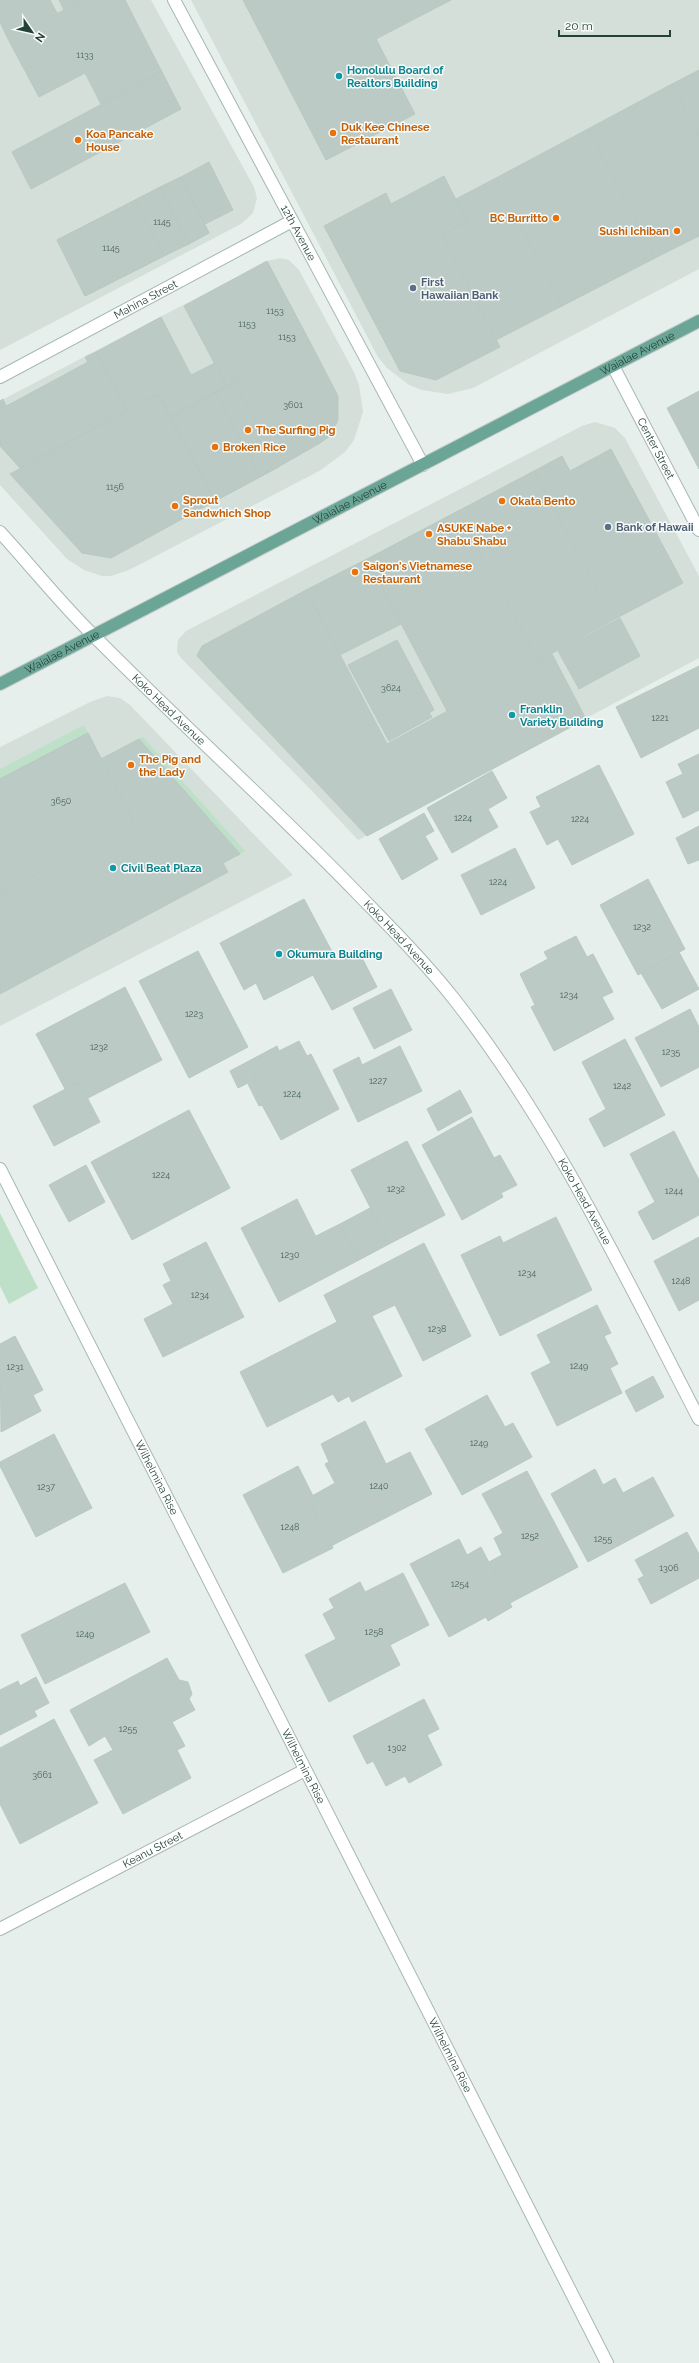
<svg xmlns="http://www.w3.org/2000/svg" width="699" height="2363" viewBox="0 0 699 2363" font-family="Raleway,sans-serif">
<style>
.built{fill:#d4dfda}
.green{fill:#bfe0c8}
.building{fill:#bbcac4;stroke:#b8c9c2}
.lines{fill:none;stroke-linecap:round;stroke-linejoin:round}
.minor-casing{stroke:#a8b8b2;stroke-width:14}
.major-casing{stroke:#c2cac8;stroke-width:14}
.minor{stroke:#fff;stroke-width:12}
.major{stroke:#6aa596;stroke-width:12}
.culture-dot{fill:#0f9aa8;stroke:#f7fbf9;stroke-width:1.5}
.food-dot{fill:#e8710a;stroke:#f7fbf9;stroke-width:1.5}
.service-dot{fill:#5c6f8a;stroke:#f7fbf9;stroke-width:1.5}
.labels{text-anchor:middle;stroke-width:3;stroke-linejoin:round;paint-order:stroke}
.number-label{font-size:9px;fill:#4a645c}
.culture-label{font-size:11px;font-weight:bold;fill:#0d838f;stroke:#f7fbf9;text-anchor:start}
.food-label{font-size:11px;font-weight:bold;fill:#c56008;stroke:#f7fbf9;text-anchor:start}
.street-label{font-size:11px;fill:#24423a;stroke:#f7fbf9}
.service-label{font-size:11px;font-weight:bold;fill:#4e5e75;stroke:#f7fbf9;text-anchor:start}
</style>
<rect width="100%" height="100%" fill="#e6efeb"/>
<!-- built -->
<g class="built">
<path d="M0,0H151L254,187L257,198L253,213L241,224L0,350Z"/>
<path d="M191,0H699V269L473,388L448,394L422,390L409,385L387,368L378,357Z"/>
<path d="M280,258L289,260L299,270L354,372L359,385L363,412L354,440L345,452L321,470L129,570L111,576H102L84,570L67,559L0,485V401L267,261Z"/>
<path d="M595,422L615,428L625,438L699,576V658L358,840L313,792L181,658L177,652L178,640L186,631L582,426Z"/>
<path d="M107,696L120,698L130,705L293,875L0,1026V747L90,702Z"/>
</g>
<!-- green -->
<g class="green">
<path d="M84,725L88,733L0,779V769Z"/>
<path d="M143,737L245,851L240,854L139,739Z"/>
<path d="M0,1213L38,1288L9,1304L0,1286Z"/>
</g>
<!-- building -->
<g class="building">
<path d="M0,0H50L57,13L8,39L0,22Z"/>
<path d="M59,0H83L64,10Z"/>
<path d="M83,0H125L162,72L101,104L85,73L39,97L8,39Z"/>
<path d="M243,0H451L376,39L415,114L326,160Z"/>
<path d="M699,70V136L672,84Z"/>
<path d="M162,72L181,109L31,189L12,152Z"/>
<path d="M672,84L699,136V236L655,258L588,129Z"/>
<path d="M588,129L655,258L562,306L496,178Z"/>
<path d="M209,162L233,210L205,224L181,177Z"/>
<path d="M444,176L467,222L442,235L500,347L436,380L400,371L324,226L386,193L391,204Z"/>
<path d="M181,177L209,233L85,296L57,240Z"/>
<path d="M181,177L209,233L189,244L160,187Z"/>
<path d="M496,178L562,306L496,340L442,235L467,222L456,199Z"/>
<path d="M160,187L189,244L164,256L135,200Z"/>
<path d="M135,200L164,256L85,296L57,240Z"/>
<path d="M267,261L310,342L227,387L184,306Z"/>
<path d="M161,317L191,375L215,363L227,387L171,417L158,394L127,411L96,352Z"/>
<path d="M310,342L338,396V420L330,436L320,443L280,466L234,382Z"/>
<path d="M96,352L127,411L20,468L0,446V401L3,399L6,406L14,402L88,362L85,357Z"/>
<path d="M234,382L280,466L215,501L171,417Z"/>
<path d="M234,382L280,466L260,477L216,393Z"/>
<path d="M699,391V469L667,408Z"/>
<path d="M216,393L260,477L215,501L171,417Z"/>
<path d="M158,394L215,501L111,558L82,553L10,474Z"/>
<path d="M611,449L683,583L613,620L534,471L562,456L570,471Z"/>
<path d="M534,471L613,620L538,661L458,511Z"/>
<path d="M458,511L538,661L447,711L367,559Z"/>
<path d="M367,559L401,624L340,655L306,590Z"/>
<path d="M306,590L387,744L552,654L586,719L367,836L197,656L202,646Z"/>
<path d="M620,618L640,656L579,689L558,651Z"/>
<path d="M397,640L434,710L429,713L432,717L389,741L348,665Z"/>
<path d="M699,666V728L641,758L616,707Z"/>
<path d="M88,733L101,759L139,739L240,854L223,863L228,872L0,994V779Z"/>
<path d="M88,733L134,822L0,893V779Z"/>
<path d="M699,754V810L683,818L666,782L683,774L678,764Z"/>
<path d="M599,765L634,834L572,865L558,839L547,845L530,812L541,807L536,797Z"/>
<path d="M492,771L507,798L488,809L498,827L452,853L427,808Z"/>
<path d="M424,813L434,831L425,836L438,859L402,880L379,839Z"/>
<path d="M699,826V860L688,864L676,838Z"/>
<path d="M515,848L535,888L481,915L461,875Z"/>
<path d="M648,879L685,949L638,975L600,905Z"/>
<path d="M304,899L337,961L358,950L377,987L332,1010L313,975L264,1000L256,983L244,990L220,943Z"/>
<path d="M576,936L587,957L593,954L613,992L602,997L614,1019L554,1051L531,1007L535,1005L520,974L548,959L544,952Z"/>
<path d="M198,951L248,1047L189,1078L139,981Z"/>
<path d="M679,952L699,989L662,1009L641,973Z"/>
<path d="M125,987L162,1060L88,1098L79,1082L65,1089L36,1034Z"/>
<path d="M391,989L412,1030L374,1049L353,1008Z"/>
<path d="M690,1009L699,1027V1067L661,1087L635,1038Z"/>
<path d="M625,1039L665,1115L604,1147L589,1119L606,1109L582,1062Z"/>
<path d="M299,1041L307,1056L311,1054L339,1109L281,1140L262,1105L259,1106L248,1084L256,1079L247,1062L277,1046L279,1051Z"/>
<path d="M400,1046L422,1091L358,1122L333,1070L359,1057L362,1065Z"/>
<path d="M247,1062L256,1079L238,1088L230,1071Z"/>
<path d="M79,1082L100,1122L54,1146L33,1106Z"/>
<path d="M460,1090L472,1112L438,1131L427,1109Z"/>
<path d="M189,1110L230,1188L132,1240L91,1162Z"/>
<path d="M472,1117L494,1158L500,1155L517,1185L501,1193L503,1197L462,1220L422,1145Z"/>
<path d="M674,1131L699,1180V1215L653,1240L638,1212L655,1202L630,1154Z"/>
<path d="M407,1141L445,1215L389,1244L351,1170Z"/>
<path d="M86,1165L105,1202L69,1222L49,1185Z"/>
<path d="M297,1199L334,1273L279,1302L241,1228Z"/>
<path d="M370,1208L389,1244L359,1260L340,1224Z"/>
<path d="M556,1217L592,1290L500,1336L461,1255L500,1236L503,1243Z"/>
<path d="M340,1224L359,1260L334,1273L316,1236Z"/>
<path d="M699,1237V1300L679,1311L654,1261Z"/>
<path d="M206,1242L244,1317L163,1357L144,1319L173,1304L163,1285L171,1281L163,1264Z"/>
<path d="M424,1243L471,1336L423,1361L395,1305L372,1316L402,1376L352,1402L349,1396L338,1402L333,1394L267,1427L240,1372L337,1322L324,1295Z"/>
<path d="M597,1305L611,1333L604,1336L618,1364L610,1368L622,1393L557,1426L531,1373L551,1363L537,1335Z"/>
<path d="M15,1336L43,1390L33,1395L41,1411L1,1432L0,1344Z"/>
<path d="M653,1376L664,1397L636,1412L625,1391Z"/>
<path d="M487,1395L505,1427L513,1423L532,1457L462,1495L425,1429Z"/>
<path d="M365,1421L386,1464L410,1452L432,1494L331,1546L311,1507L317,1504L312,1496L335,1483L325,1464L329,1462L321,1444Z"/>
<path d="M54,1434L92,1508L36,1537L0,1466V1462Z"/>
<path d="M298,1466L317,1504L311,1507L333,1548L283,1573L243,1495Z"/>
<path d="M595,1469L603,1485L615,1478L623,1493L653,1477L674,1516L588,1562L551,1494Z"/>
<path d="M527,1471L578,1567L510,1603L489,1562L502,1555L494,1538L503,1533L482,1494Z"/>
<path d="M687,1532L699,1554V1578L651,1604L638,1579L644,1576L635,1560Z"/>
<path d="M459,1539L467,1555L481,1547L512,1607L488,1621L486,1617L449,1637L410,1564Z"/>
<path d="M403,1573L429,1625L390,1645L400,1665L329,1702L305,1655L336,1639L323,1614L334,1608L329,1599L360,1582L365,1592Z"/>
<path d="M125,1583L150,1632L45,1684L21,1635Z"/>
<path d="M167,1658L179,1680L188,1682L192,1694L189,1699L195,1710L172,1722L185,1746L177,1750L191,1778L123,1814L94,1760L113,1750L105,1736L89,1746L70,1710Z"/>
<path d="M36,1677L49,1703L34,1711L37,1716L0,1735V1690L18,1681L20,1686Z"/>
<path d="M424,1699L439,1729L427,1735L442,1765L409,1783L405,1776L386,1786L373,1761L367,1764L353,1736Z"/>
<path d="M54,1719L98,1803L20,1844L0,1804V1748Z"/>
</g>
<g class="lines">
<defs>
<g id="minor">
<path id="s1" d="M174,0L423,465"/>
<path id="s2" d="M613,366L699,530"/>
<path id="s3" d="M0,377L292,221"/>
<path id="s4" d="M0,532C32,567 62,605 96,638C182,725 273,806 358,894C391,928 425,962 454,999C553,1125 626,1278 699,1419"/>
<path id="s5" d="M0,1169L607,2363"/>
<path id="s6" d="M0,1929L305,1770"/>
</g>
<g id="major">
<path id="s7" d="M0,684L699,321"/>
</g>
</defs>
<!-- minor casing -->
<use href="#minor" class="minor-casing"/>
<!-- major casing -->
<use href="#major" class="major-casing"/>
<!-- minor -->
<use href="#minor" class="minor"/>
<!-- major -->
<use href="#major" class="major"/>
</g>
<!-- markers -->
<g class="culture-dot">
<circle cx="339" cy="76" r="4"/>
<circle cx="512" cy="715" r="4"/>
<circle cx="113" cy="868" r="4"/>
<circle cx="279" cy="954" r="4"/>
</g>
<g class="food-dot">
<circle cx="333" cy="133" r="4"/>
<circle cx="78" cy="140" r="4"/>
<circle cx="556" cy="218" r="4"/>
<circle cx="677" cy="231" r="4"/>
<circle cx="248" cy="430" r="4"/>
<circle cx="215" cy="447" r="4"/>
<circle cx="502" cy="501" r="4"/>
<circle cx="175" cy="506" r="4"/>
<circle cx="429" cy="534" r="4"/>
<circle cx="355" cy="572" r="4"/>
<circle cx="131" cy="765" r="4"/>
</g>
<g class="service-dot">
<circle cx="413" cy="288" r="4"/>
<circle cx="608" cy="527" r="4"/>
</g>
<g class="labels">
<!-- number labels -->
<g class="number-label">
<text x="85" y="58">1133</text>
<text x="162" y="225">1145</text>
<text x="111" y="251">1145</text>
<text x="275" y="314">1153</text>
<text x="247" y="327">1153</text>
<text x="287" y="340">1153</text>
<text x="293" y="408">3601</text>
<text x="115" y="490">1156</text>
<text x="391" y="691">3624</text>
<text x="660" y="721">1221</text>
<text x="61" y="804">3650</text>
<text x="463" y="821">1224</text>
<text x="580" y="822">1224</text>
<text x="498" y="885">1224</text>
<text x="642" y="930">1232</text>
<text x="569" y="998">1234</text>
<text x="194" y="1017">1223</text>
<text x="99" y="1050">1232</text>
<text x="671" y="1055">1235</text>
<text x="378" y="1084">1227</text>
<text x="622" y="1089">1242</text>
<text x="292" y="1097">1224</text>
<text x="161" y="1178">1224</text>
<text x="396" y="1192">1232</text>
<text x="674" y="1194">1244</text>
<text x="290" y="1258">1230</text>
<text x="527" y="1276">1234</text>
<text x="681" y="1284">1248</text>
<text x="200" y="1298">1234</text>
<text x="437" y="1332">1238</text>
<text x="579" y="1369">1249</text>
<text x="15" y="1370">1231</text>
<text x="479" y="1446">1249</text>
<text x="379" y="1489">1240</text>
<text x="46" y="1490">1237</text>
<text x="290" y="1530">1248</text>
<text x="530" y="1539">1252</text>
<text x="603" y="1542">1255</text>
<text x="669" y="1571">1306</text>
<text x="460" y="1587">1254</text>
<text x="374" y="1635">1258</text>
<text x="85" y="1637">1249</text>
<text x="128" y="1732">1255</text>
<text x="397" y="1751">1302</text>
<text x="42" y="1778">3661</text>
</g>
<!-- culture labels -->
<g class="culture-label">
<text x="347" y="74">Honolulu Board of<tspan x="347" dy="13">Realtors Building</tspan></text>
<text x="520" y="713">Franklin<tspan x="520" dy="13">Variety Building</tspan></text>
<text x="121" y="872">Civil Beat Plaza</text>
<text x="287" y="958">Okumura Building</text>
</g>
<!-- food labels -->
<g class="food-label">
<text x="341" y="131">Duk Kee Chinese<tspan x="341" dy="13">Restaurant</tspan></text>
<text x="86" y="138">Koa Pancake<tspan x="86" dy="13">House</tspan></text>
<text x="548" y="222" text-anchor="end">BC Burritto</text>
<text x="669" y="235" text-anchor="end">Sushi Ichiban</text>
<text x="256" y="434">The Surfing Pig</text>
<text x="223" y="451">Broken Rice</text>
<text x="183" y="504">Sprout<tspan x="183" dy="13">Sandwhich Shop</tspan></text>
<text x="510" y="505">Okata Bento</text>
<text x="437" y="532">ASUKE Nabe +<tspan x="437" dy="13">Shabu Shabu</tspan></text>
<text x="363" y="570">Saigon's Vietnamese<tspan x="363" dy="13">Restaurant</tspan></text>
<text x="139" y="763">The Pig and<tspan x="139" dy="13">the Lady</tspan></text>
</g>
<!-- street labels -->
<g class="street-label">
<text dy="4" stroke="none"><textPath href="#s1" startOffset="264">12th Avenue</textPath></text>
<text dy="4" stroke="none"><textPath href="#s3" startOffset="165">Mahina Street</textPath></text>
<text dy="4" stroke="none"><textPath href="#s7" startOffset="718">Waialae Avenue</textPath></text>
<text dy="4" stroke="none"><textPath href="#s2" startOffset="93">Center Street</textPath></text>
<text dy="4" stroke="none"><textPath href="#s7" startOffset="394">Waialae Avenue</textPath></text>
<text dy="4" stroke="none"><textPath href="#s7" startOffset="70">Waialae Avenue</textPath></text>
<text dy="4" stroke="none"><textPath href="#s4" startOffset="245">Koko Head Avenue</textPath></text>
<text dy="4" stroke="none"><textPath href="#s4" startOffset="569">Koko Head Avenue</textPath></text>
<text dy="4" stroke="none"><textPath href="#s4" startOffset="893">Koko Head Avenue</textPath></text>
<text dy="4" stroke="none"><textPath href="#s5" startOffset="346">Wilhelmina Rise</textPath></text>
<text dy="4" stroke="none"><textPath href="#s5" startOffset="670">Wilhelmina Rise</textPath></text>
<text dy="4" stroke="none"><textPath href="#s6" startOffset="172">Keanu Street</textPath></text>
<text dy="4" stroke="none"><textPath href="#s5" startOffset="994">Wilhelmina Rise</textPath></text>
</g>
<!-- service labels -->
<g class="service-label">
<text x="421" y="286">First<tspan x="421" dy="13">Hawaiian Bank</tspan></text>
<text x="616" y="531">Bank of Hawaii</text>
</g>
</g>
<!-- north arrow -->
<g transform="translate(32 32) rotate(124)" stroke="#f7fbf9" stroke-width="3" paint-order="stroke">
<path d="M0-3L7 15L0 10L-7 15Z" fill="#24423a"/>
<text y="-6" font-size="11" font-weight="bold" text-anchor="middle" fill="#24423a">N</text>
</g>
<!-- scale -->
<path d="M559 30v6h111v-6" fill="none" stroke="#24423a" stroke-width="2"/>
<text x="565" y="30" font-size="12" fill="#24423a" stroke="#f7fbf9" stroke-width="3" paint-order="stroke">20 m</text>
</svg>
